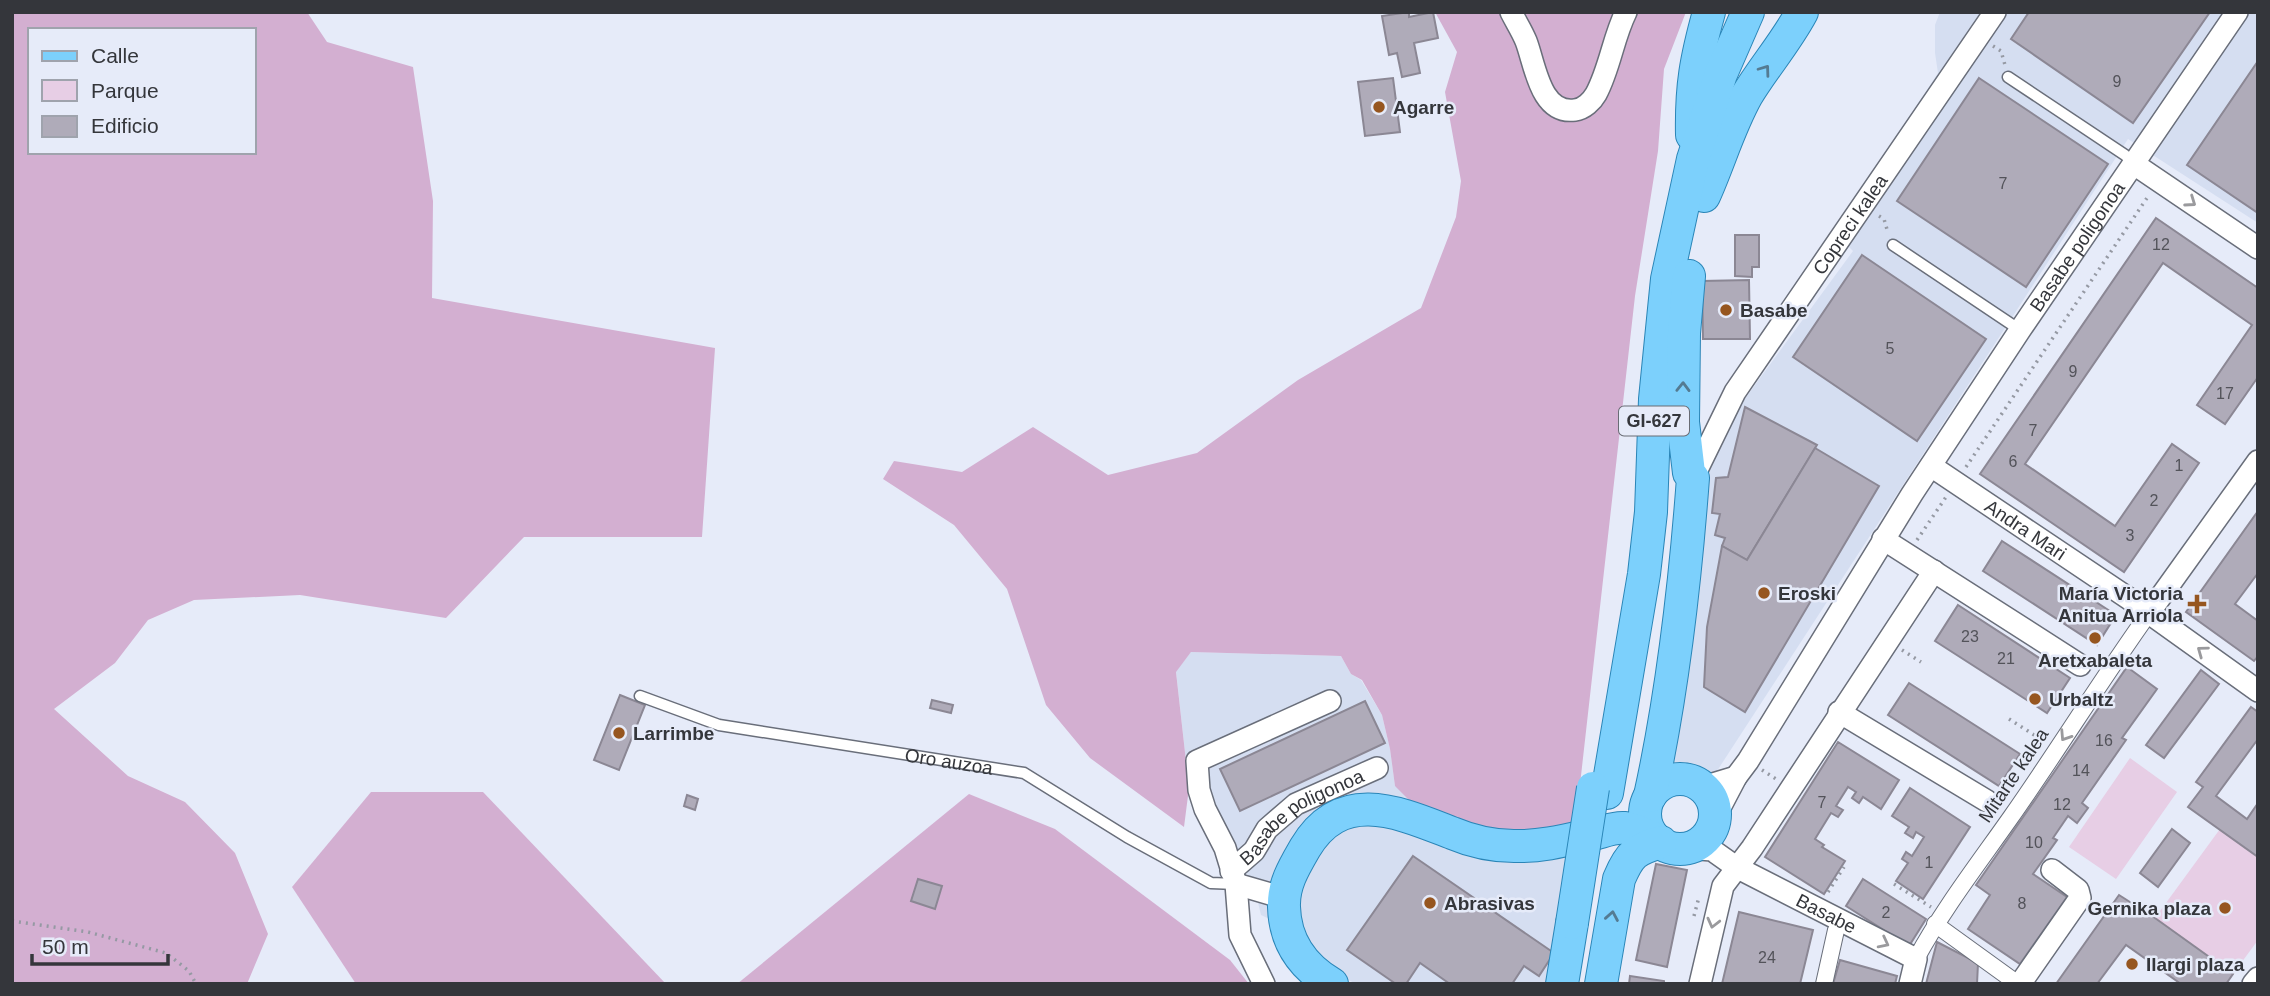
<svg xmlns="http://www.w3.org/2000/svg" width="2270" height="996" viewBox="0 0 2270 996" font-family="Arial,sans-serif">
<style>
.built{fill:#d5def1}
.green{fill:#e7cee5}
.forest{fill:#d3afd1;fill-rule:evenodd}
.building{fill:#afabb9;stroke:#8b8794;stroke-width:2}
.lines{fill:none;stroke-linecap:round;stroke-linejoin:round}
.service-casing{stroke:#696e7a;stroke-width:13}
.pedestrian-casing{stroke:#696e7a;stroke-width:18}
.minor-casing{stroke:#696e7a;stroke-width:24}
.primary-casing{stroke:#2a85b7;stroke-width:34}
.path{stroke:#9599a3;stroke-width:3.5;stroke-dasharray:2 5;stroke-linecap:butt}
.service{stroke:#fff;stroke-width:10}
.pedestrian{stroke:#fff;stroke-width:16}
.minor{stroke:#fff;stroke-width:21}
.primary{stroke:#7cd0fc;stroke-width:32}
.primary-bridge-casing{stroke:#2a85b7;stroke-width:34;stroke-linecap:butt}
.primary-bridge{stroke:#7cd0fc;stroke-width:32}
.oneway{stroke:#547b92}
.oneway2{stroke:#9a9a9d}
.poi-dot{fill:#965620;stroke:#e6ebf9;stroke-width:2.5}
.labels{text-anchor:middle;stroke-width:5;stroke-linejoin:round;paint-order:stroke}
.number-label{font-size:16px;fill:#53535a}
.shield{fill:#e6ebf9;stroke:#696c74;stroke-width:2}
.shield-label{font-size:18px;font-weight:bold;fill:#34363b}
.poi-label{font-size:19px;font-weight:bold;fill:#34363b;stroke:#e6ebf9;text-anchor:start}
.street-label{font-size:19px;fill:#34363b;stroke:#e6ebf9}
</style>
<rect width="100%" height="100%" fill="#e6ebf9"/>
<!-- built -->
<g class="built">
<path d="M1940,12H2258V223L2128,139L1702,794L1647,789L1678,513L1676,485L1725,426L1853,251L1834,232L1938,73L1935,53V25Z"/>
<path d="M1191,652L1341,656L1351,674L1361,680L1382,715L1390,749L1395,786L1575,829L1551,984H1356L1327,968L1296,932L1261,915L1253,882L1189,788L1176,671Z"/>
</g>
<!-- green -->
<g class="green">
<path d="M2130,758L2177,792L2116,879L2069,847Z"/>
<path d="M2220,829L2258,857V940L2233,974L2155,918Z"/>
</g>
<!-- forest -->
<g class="forest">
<path d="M12,12H307L327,42L413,67L433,201L432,298L715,348L702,537H524L446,618L300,595L194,600L148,620L115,663L54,709L128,776L185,802L235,853L268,934L247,984H12ZM30,30H254V152H30Z"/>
<path d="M1435,12H1686L1664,69L1658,151L1635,296L1575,829L1494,832L1466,824L1410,801L1395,786L1390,749L1382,715L1362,680L1351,674L1341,656L1191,652L1176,672L1189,788L1184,827L1090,758L1046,705L1007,589L954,525L883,479L894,461L962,472L1033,427L1108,475L1197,453L1298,380L1421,308L1456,217L1461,181L1445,92L1457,52Z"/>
<path d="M371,792H483L666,984H356L292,887Z"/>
<path d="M969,794L1055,829L1230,960L1249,984H737Z"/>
</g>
<!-- building -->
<g class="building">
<path d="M1409,12V17L1433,12L1438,38L1414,43L1420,73L1402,77L1397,53L1389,55L1382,16Z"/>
<path d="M2029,12H2210L2133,123L2011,39Z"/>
<path d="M2258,61V213L2187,165Z"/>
<path d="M1393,78L1400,132L1365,136L1358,82Z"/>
<path d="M1979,78L2108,164L2026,287L1897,201Z"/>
<path d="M2156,218L2258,288V377L2225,424L2197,405L2252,325L2163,263L2025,464L2115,526L2172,444L2199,463L2124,572L1980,474Z"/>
<path d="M1735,235H1759V267H1752V277L1735,276Z"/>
<path d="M1862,255L1986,339L1917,441L1793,357Z"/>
<path d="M1749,280L1750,339H1703L1702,281Z"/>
<path d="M1745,407L1817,445L1747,560L1722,546L1725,538L1715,535L1720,514L1712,513L1716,478L1728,477Z"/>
<path d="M1815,448L1879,486L1745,712L1704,687L1707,627L1722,546L1747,560Z"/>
<path d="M2258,511V573L2235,604L2258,621V656L2254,661L2186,612Z"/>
<path d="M2002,541L2116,615L2097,645L1983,571Z"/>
<path d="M1958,605L2070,678L2047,713L1935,641Z"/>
<path d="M2127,667L2157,689L2122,738L2126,740L2082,803L2088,808L2077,823L2068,816L2053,838L2057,840L2033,874L2067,897L2020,964L1968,929L1990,895L1976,885Z"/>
<path d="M2201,670L2219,684L2164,758L2146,745Z"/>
<path d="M1909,683L2020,754L1999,786L1888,715Z"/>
<path d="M620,695L645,705L619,770L594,760Z"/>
<path d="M932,700L953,705L951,713L930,708Z"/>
<path d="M1365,701L1385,743L1240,811L1220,769Z"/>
<path d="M2251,707L2258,712V739L2216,796L2247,819L2258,803V857L2188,807L2203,787L2196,782Z"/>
<path d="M1838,742L1899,780L1881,809L1863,797L1859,803L1852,798L1856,792L1848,787L1836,806L1843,810L1838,817L1831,813L1815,839L1824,845L1822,847L1845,861L1824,894L1765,857Z"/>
<path d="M1910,788L1970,827L1923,899L1896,881L1908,863L1902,859L1906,852L1912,856L1924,837L1916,832L1913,838L1905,833L1909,827L1892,816Z"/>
<path d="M687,795L698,799L695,810L684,806Z"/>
<path d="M2172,829L2190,843L2158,887L2140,873Z"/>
<path d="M1413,856L1554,953L1539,976L1524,966L1512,984H1450L1420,963L1406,984H1396L1347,950Z"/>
<path d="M1656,864L1687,870L1667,967L1636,960Z"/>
<path d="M918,879L942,886L935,909L911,901Z"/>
<path d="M1863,879L1926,919L1909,946L1846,906Z"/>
<path d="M2119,895L2155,918L2233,974L2226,984H2181L2126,945L2097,984H2056Z"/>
<path d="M1739,912L1813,930L1800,984H1722Z"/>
<path d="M1937,942L1978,963L1977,984H1926Z"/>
<path d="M1840,960L1897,976L1895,984H1833Z"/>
<path d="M1630,976L1664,981V984H1629Z"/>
</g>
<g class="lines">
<defs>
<g id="service">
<path d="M2008,77L2125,155L2134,164"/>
<path d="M1893,245L2020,330"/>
<path id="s1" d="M640,696L719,725L1024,773L1127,837L1211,883L1236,884"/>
</g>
<g id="pedestrian">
<path d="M1935,924L2018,984"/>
<path d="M1916,959C1943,909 1978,864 2011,817C2058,750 2101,680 2149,613"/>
<path d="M1824,984L1836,930"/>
</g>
<g id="minor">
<path d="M1511,12C1516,22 1522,31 1526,41C1535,64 1540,115 1575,110C1584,109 1592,101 1596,94C1610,68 1613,38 1626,12"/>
<path d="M2134,164L2258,248"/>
<path id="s2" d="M1931,466L2128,598L2258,691"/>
<path id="s3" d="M1693,478L1735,392L1995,12"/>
<path d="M1883,539L2080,665"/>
<path d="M2149,613L2258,461"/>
<path d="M1839,712L1987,801"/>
<path d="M1703,787L1736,777"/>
<path id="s4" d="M1715,817L1736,777L1748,761L1912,494L2020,330L2237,12"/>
<path id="s5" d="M1687,848L1712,850L1736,867L1916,959L1910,984"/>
<path id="s6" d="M1231,871L1254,851L1267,829L1296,804L1377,768"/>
<path d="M1236,884L1284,898"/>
<path d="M1264,984L1240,935L1236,884L1225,848L1205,809L1199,790L1197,761L1330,701"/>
<path d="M1700,984L1723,886L1752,848L1934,571"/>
<path d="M2020,984L2080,898L2078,890L2052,870"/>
<path d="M2253,984L2258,978"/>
</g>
<g id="primary">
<path d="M1692,135C1691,86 1696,59 1709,12"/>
<path d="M1704,196C1719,163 1729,127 1747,95C1764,67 1786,42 1802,12"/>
<circle cx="1680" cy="814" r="35"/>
<path d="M1607,793L1644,574L1651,512L1655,399L1667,279L1693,159L1721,74L1748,12"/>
<path d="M1650,796C1673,691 1685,585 1693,478L1689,473L1683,422L1684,333L1689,276"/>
<path d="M1332,984C1303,967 1285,942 1284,907C1283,885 1294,867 1305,848C1342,786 1400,813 1452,833C1471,841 1494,846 1514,846C1541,847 1567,840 1593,834C1602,832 1615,827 1624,828C1634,829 1645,835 1654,838"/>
<path d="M1562,984L1572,923"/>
<path d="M1601,984L1619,879C1630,853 1635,850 1661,842"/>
</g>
</defs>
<!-- service casing -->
<use href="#service" class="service-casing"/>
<!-- pedestrian casing -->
<use href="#pedestrian" class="pedestrian-casing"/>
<!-- minor casing -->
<use href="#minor" class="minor-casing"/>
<!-- primary casing -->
<use href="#primary" class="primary-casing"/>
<!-- path -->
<g class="path">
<path d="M1993,46L2001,51L2005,65"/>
<path d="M1879,216L1884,219L1888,233"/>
<path d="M1966,467L2149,195"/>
<path d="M1917,540L1946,497"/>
<path d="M1902,650L1921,662"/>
<path d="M2009,719L2042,740"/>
<path d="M1762,770L1776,779"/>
<path d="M1894,884L1931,907"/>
<path d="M1828,892L1844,867"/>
<path d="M1694,916L1699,897"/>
<path d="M12,921L88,932L166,953L189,971L196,984"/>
</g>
<!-- service -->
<use href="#service" class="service"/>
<!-- pedestrian -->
<use href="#pedestrian" class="pedestrian"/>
<!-- minor -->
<use href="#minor" class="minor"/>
<!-- primary -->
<use href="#primary" class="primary"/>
<defs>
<path id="primary-bridge" d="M1572,923L1593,788"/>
</defs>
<!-- primary-bridge casing -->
<use href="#primary-bridge" class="primary-bridge-casing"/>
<!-- primary-bridge -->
<use href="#primary-bridge" class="primary-bridge"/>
</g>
<!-- one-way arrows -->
<defs><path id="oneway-chevron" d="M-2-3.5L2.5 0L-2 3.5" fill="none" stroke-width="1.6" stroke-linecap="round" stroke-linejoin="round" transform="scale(1.75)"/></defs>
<g class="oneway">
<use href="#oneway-chevron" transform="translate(1765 70) rotate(-54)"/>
<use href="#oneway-chevron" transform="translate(1683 387) rotate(-89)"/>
<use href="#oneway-chevron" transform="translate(1612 916) rotate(-80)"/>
</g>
<g class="oneway2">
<use href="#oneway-chevron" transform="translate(2191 202) rotate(35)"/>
<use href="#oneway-chevron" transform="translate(2202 651) rotate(-144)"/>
<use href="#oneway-chevron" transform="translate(2065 736) rotate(123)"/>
<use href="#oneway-chevron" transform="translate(1713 923) rotate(104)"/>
<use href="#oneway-chevron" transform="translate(1884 943) rotate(27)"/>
</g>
<!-- markers -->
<g class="poi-dot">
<circle cx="1379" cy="107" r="7"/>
<circle cx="1726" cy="310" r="7"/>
<circle cx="1764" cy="593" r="7"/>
<path d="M2193.5 593.5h7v7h7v7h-7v7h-7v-7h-7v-7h7z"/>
<circle cx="2095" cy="638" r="7"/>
<circle cx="2035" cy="699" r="7"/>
<circle cx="619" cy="733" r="7"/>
<circle cx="1430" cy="903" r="7"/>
<circle cx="2225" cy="908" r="7"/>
<circle cx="2132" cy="964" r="7"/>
</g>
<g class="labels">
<!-- number labels -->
<g class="number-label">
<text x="2117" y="87">9</text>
<text x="2003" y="189">7</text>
<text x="2161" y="250">12</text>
<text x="1890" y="354">5</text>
<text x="2073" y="377">9</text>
<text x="2225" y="399">17</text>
<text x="2033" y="436">7</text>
<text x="2013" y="467">6</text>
<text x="2179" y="471">1</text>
<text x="2154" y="506">2</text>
<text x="2130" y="541">3</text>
<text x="1970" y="642">23</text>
<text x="2006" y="664">21</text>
<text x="2104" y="746">16</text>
<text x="2081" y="776">14</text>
<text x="1822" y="808">7</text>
<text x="2062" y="810">12</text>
<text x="2034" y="848">10</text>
<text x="1929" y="868">1</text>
<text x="2022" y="909">8</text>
<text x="1886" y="918">2</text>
<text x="1767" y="963">24</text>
</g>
<!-- shield labels -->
<rect class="shield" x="1619" y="406.5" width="70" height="29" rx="5"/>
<g class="shield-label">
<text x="1654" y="427">GI-627</text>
</g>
<!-- poi labels -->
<g class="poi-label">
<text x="1393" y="114">Agarre</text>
<text x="1740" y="317">Basabe</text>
<text x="1778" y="600">Eroski</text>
<text x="2183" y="600" text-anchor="end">María Victoria<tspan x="2183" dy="22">Anitua Arriola</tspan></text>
<text x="2095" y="667" text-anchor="middle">Aretxabaleta</text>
<text x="2049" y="706">Urbaltz</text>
<text x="633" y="740">Larrimbe</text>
<text x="1444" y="910">Abrasivas</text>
<text x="2211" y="915" text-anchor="end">Gernika plaza</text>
<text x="2146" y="971">Ilargi plaza</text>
</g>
<!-- street labels -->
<g class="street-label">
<text dy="7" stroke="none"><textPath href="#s3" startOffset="299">Copreci kalea</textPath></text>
<text dy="7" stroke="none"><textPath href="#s4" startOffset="676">Basabe poligonoa</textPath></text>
<text dy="7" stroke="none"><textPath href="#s2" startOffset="114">Andra Mari</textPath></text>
<text dy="7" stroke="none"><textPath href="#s1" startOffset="317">Oro auzoa</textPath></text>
<text transform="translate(2013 775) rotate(-56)" y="7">Mitarte kalea</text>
<text dy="7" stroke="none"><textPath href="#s6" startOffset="91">Basabe poligonoa</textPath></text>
<text dy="7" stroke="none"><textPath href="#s5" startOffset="156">Basabe</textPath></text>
</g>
</g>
<!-- border -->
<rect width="2270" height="996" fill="none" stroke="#34363b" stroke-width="28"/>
<!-- legend -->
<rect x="28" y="28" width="228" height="126" fill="#e6ebf9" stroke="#9fa3ad" stroke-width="2"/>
<rect x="42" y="51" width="35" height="10" fill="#7cd0fc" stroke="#9fa3ad" stroke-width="2"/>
<text x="91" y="63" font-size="21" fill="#34363b">Calle</text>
<rect x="42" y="80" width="35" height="21" fill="#e7cee5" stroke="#9fa3ad" stroke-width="2"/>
<text x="91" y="98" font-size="21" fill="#34363b">Parque</text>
<rect x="42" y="116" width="35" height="21" fill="#afabb9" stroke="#9fa3ad" stroke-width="2"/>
<text x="91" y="133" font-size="21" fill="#34363b">Edificio</text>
<!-- scale -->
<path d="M32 954v10h136v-10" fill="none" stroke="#34363b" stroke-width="3.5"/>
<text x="42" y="954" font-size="21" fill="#34363b" stroke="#e6ebf9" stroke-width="5" paint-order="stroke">50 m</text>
</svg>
